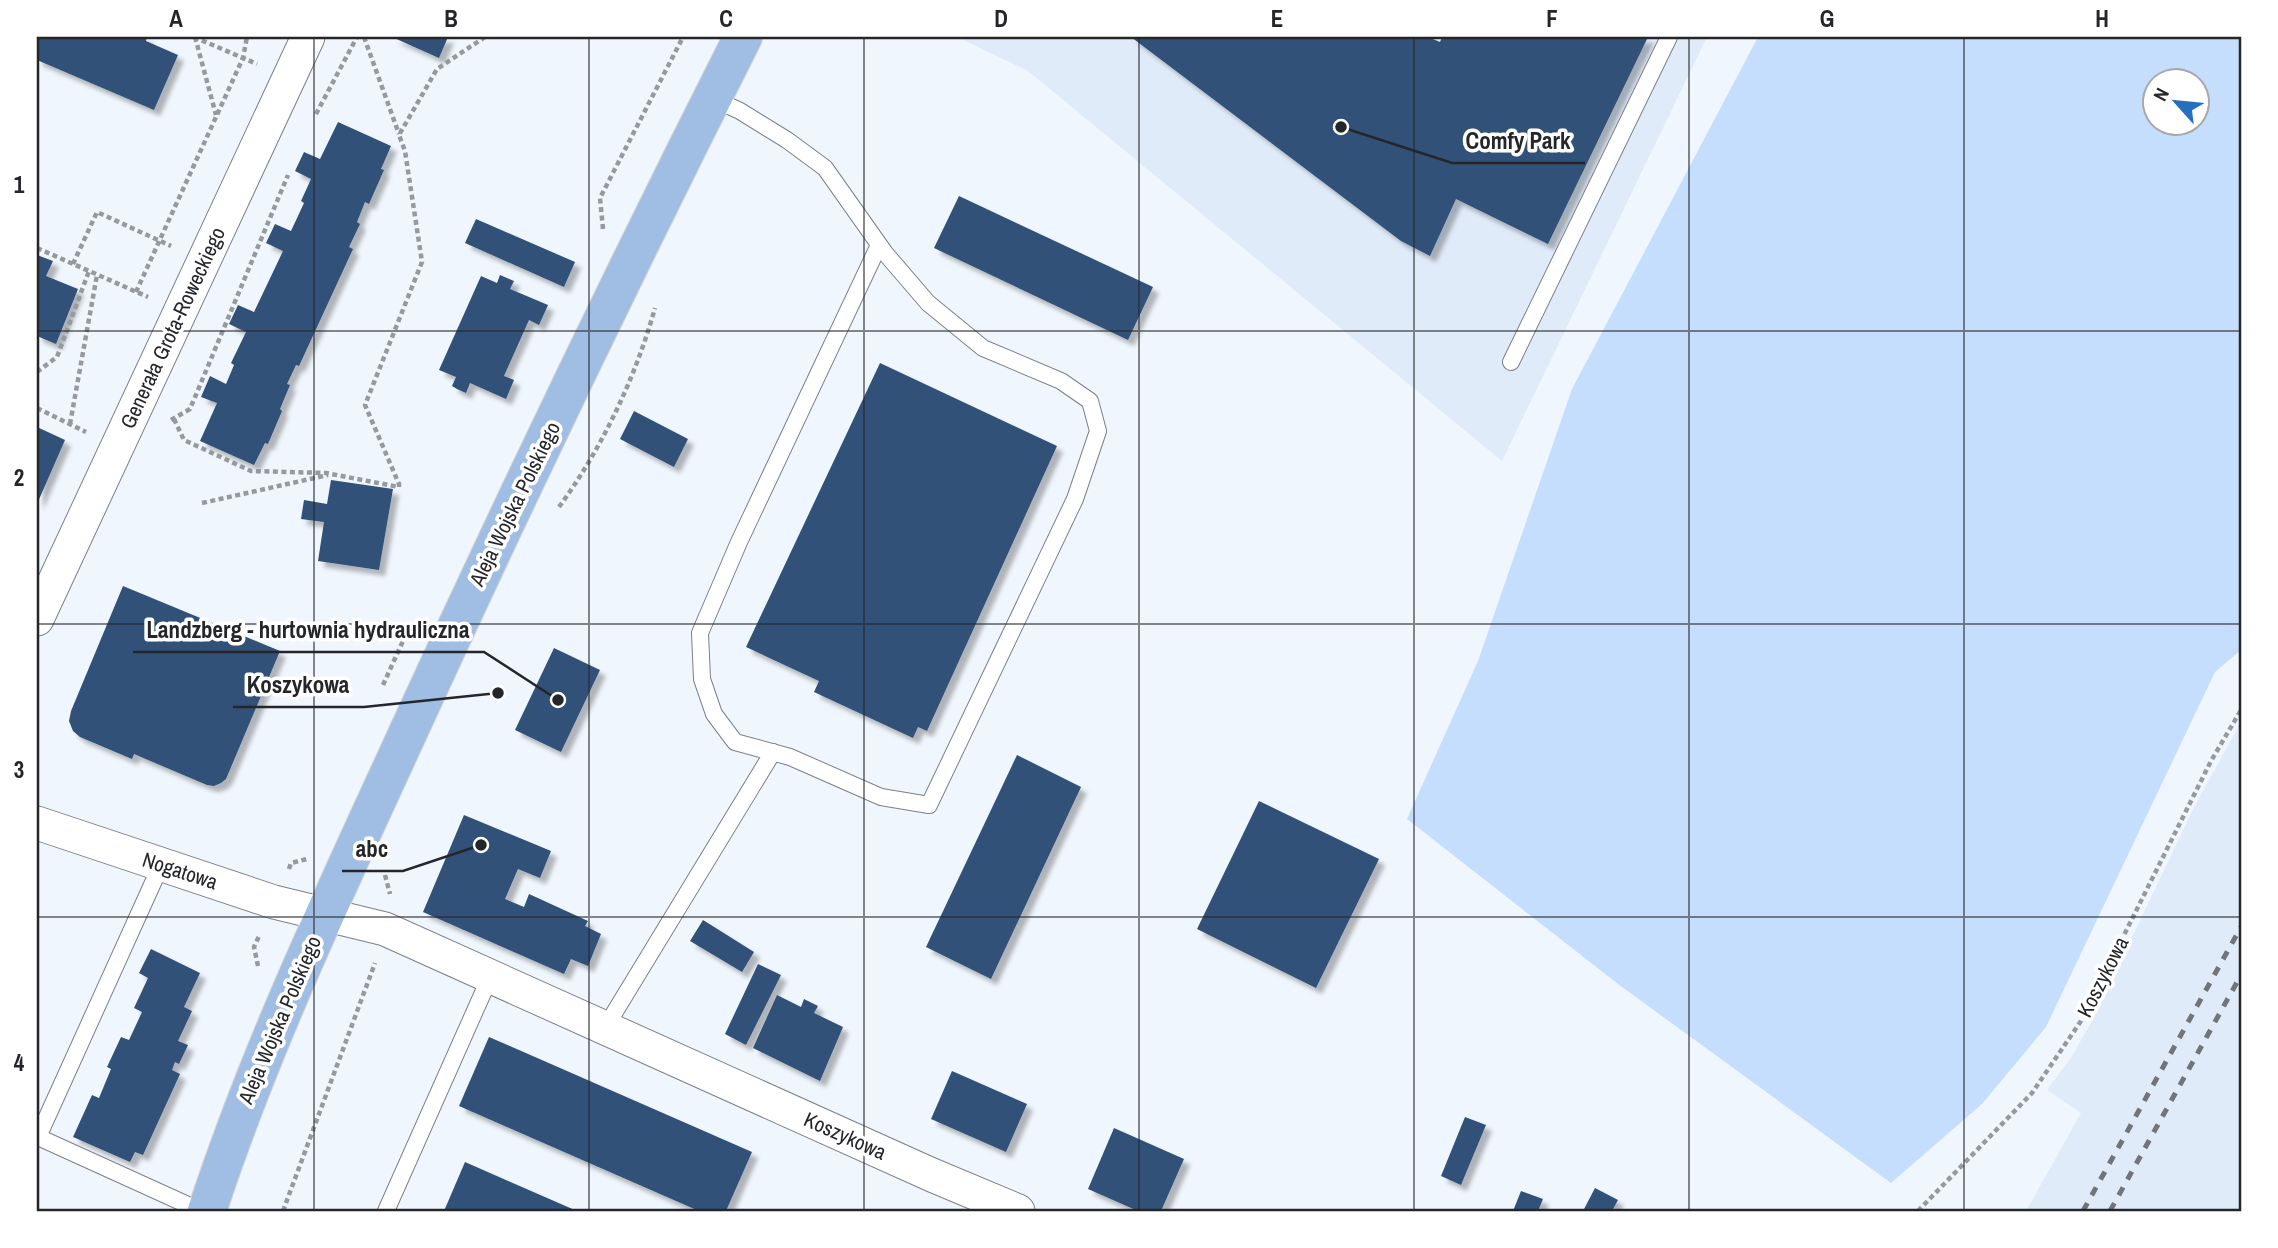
<svg xmlns="http://www.w3.org/2000/svg" width="2278" height="1248" viewBox="0 0 2278 1248" font-family="'Archivo Narrow',sans-serif">
<style>
.built{fill:#e0ebf9}
.green{fill:#c5defd;fill-rule:evenodd}
.building{fill:#315179;filter:url(#shadow)}
.lines{fill:none;stroke-linecap:round;stroke-linejoin:round}
.lane-casing{stroke:#7c8188;stroke-width:18}
.street-casing{stroke:#7c8188;stroke-width:35}
.primary-casing{stroke:#d3d4d4;stroke-width:40}
.path{stroke:#969a9f;stroke-width:4.5;stroke-dasharray:5 3.5;stroke-linecap:butt}
.lane{stroke:#fff;stroke-width:16}
.street{stroke:#fff;stroke-width:33}
.primary{stroke:#a0bee3;stroke-width:38}
.rail{stroke:#717579;stroke-width:5;stroke-dasharray:9 9;stroke-linecap:butt}
.grid{fill:none;stroke:#242629;stroke-width:2;stroke-opacity:0.55}
.labels{text-anchor:middle;stroke-width:7;stroke-linejoin:round;paint-order:stroke}
.street-label{font-size:21px;fill:#242629;stroke:#fff}
.leader{fill:none;stroke:#242629;stroke-width:2.5}
.callout-dot{fill:#242629;stroke:#fff;stroke-width:2.5}
.callout-label{font-size:23px;text-anchor:middle;font-weight:bold;fill:#242629;stroke:#fff;stroke-width:7;stroke-linejoin:round;paint-order:stroke}
.neatline{fill:none;stroke:#242629;stroke-width:2.5}
.grid-label{font-size:23px;text-anchor:middle;font-weight:bold;fill:#242629}
</style>
<defs>
<filter id="shadow"><feDropShadow dx="6" dy="6" stdDeviation="2" flood-color="#0004"/></filter>
</defs>
<rect width="100%" height="100%" fill="#f0f6fd"/>
<!-- built -->
<g class="built">
<path d="M957,37H1707L1502,461L1028,71Z"/>
<path d="M2241,722V1211H2026L2081,1113L2047,1090L2072,1056L2093,1019L2194,807Z"/>
</g>
<!-- green -->
<path class="green" d="M1758,37H2241V650L2215,672L2046,1027L1982,1104L1891,1183L1618,984L1407,819L1478,661L1572,389ZM2156,80H2198V122H2156Z"/>
<!-- building -->
<g class="building">
<path d="M37,37H147L146,41L178,55L154,110L37,60Z"/>
<path d="M392,37H448L439,58Z"/>
<path d="M1131,37H1428L1440,42L1442,37H1648L1548,244L1456,199L1430,256L1401,241Z"/>
<path d="M338,122L391,146L381,169L384,170L369,204L365,202L357,222L360,224L349,247L353,249L299,366L296,365L287,384L290,385L280,409L282,411L268,444L265,443L254,465L200,441L217,403L201,397L210,376L226,384L234,365L231,363L246,332L229,324L238,305L254,312L283,251L266,243L275,224L291,231L304,203L301,201L311,179L295,171L304,152L320,159Z"/>
<path d="M959,196L1153,287L1128,340L934,248Z"/>
<path d="M476,219L575,262L564,287L465,243Z"/>
<path d="M37,255L53,261L46,276L78,289L56,344L37,336Z"/>
<path d="M500,275L514,281L510,289L548,305L539,325L529,320L504,376L514,380L506,399L470,383L466,393L457,389L452,386L456,377L439,370L481,276L497,283Z"/>
<path d="M880,363L1057,446L927,731L918,727L913,738L814,692L819,681L746,647Z"/>
<path d="M634,411L688,439L674,467L620,439Z"/>
<path d="M37,427L65,440L37,504Z"/>
<path d="M331,480L393,489L379,570L318,561L324,522L301,519L304,500L327,504Z"/>
<path d="M123,586L280,651L226,779L221,783L214,786L207,785L134,754L132,759L80,737L73,731L69,721L71,711Z"/>
<path d="M554,648L600,670L561,752L515,730Z"/>
<path d="M1017,755L1081,787L991,979L926,947Z"/>
<path d="M1259,801L1379,859L1316,988L1197,929Z"/>
<path d="M464,815L551,851L540,878L518,869L505,899L524,907L529,894L588,921L585,926L601,934L588,966L571,959L564,974L423,912Z"/>
<path d="M703,920L754,952L742,972L690,941Z"/>
<path d="M151,949L200,973L184,1007L192,1011L178,1041L188,1045L179,1064L175,1062L172,1070L180,1074L143,1155L135,1152L130,1162L73,1137L92,1095L99,1098L111,1069L107,1067L121,1037L129,1040L142,1012L134,1008L148,978L139,973Z"/>
<path d="M758,964L781,975L746,1045L725,1034Z"/>
<path d="M777,995L801,1007L804,999L818,1006L814,1013L843,1027L820,1081L753,1048Z"/>
<path d="M489,1037L752,1152L726,1211H699L459,1106Z"/>
<path d="M952,1071L1027,1104L1006,1152L931,1119Z"/>
<path d="M1465,1117L1486,1125L1461,1185L1441,1176Z"/>
<path d="M1114,1128L1184,1159L1161,1211H1138L1088,1189Z"/>
<path d="M465,1162L577,1211H444Z"/>
<path d="M1595,1188L1618,1200L1612,1211H1583Z"/>
<path d="M1521,1191L1543,1199L1538,1211H1513Z"/>
</g>
<g class="lines">
<defs>
<g id="lane">
<path d="M712,98L740,111L787,140L825,168L885,253L928,303L983,348L1061,381L1090,401L1098,431L1075,499L929,805L881,797L790,757L735,742L714,714L702,679L700,633L739,542L879,245"/>
<path d="M1511,362L1669,37"/>
<path d="M161,865L38,1137L201,1211"/>
<path d="M605,1028L773,752"/>
<path d="M386,1211L490,977"/>
</g>
<g id="street">
<path d="M37,619L308,37"/>
<path d="M37,823L274,902L385,929L932,1175L1018,1211"/>
</g>
<path id="primary" d="M207,1211C260,1049 334,894 405,739C513,503 626,268 743,37"/>
</defs>
<!-- lane casing -->
<use href="#lane" class="lane-casing"/>
<!-- street casing -->
<use href="#street" class="street-casing"/>
<!-- primary casing -->
<use href="#primary" class="primary-casing"/>
<!-- path -->
<g class="path">
<path d="M194,37L257,64"/>
<path d="M195,37L216,115"/>
<path d="M364,37L399,134"/>
<path d="M316,114L357,37"/>
<path d="M603,229L600,198L683,37"/>
<path d="M37,248L148,297"/>
<path d="M73,264L97,212L171,246"/>
<path d="M136,292L243,58L247,37"/>
<path d="M37,372L57,357L89,271"/>
<path d="M37,408L86,432"/>
<path d="M174,419L184,440L251,471L326,473L399,487V484L365,405L422,262L405,151L399,135L437,69L485,37"/>
<path d="M171,420L190,409L288,175"/>
<path d="M70,424L97,275"/>
<path d="M202,503L328,475"/>
<path d="M559,507C602,448 635,379 655,308"/>
<path d="M383,685L407,632"/>
<path d="M289,869L291,863L307,859"/>
<path d="M385,875L390,894"/>
<path d="M258,966L254,947L260,934"/>
<path d="M283,1211L375,963"/>
<path d="M1918,1211L2032,1093L2081,1021L2211,761L2241,710"/>
</g>
<!-- lane -->
<use href="#lane" class="lane"/>
<!-- street -->
<use href="#street" class="street"/>
<!-- primary -->
<use href="#primary" class="primary"/>
<!-- rail -->
<g class="rail">
<path d="M2083,1211L2241,927"/>
<path d="M2110,1211L2241,975"/>
</g>
</g>
<!-- grid -->
<path class="grid" d="M314,37V1211M589,37V1211M864,37V1211M1139,37V1211M1414,37V1211M1689,37V1211M1964,37V1211M37,331H2241M37,624H2241M37,917H2241"/>
<g class="labels">
<!-- street labels -->
<g class="street-label">
<text transform="translate(173 328) rotate(-65)" y="7">Generała Grota-Roweckiego</text>
<text transform="translate(515 504) rotate(-64)" y="7">Aleja Wojska Polskiego</text>
<text transform="translate(180 871) rotate(18)" y="7">Nogatowa</text>
<text transform="translate(2103 977) rotate(-63)" y="7">Koszykowa</text>
<text transform="translate(280 1020) rotate(-67)" y="7">Aleja Wojska Polskiego</text>
<text transform="translate(845 1136) rotate(24)" y="7">Koszykowa</text>
</g>
</g>
<!-- callouts -->
<path class="leader" d="M1341 127L1452 163H1585M558 700L484 652H133M498 693L364 707H233M481 845L403 871H342"/>
<g class="callout-dot">
<circle cx="1341" cy="127" r="7"/>
<circle cx="558" cy="700" r="7"/>
<circle cx="498" cy="693" r="7"/>
<circle cx="481" cy="845" r="7"/>
</g>
<g class="callout-label">
<text x="1518" y="149">Comfy Park</text>
<text x="308" y="638">Landzberg - hurtownia hydrauliczna</text>
<text x="298" y="693">Koszykowa</text>
<text x="372" y="857">abc</text>
</g>
<!-- border -->
<rect width="2278" height="1248" fill="none" stroke="#ffffff" stroke-width="77"/>
<!-- north arrow -->
<g transform="translate(2176 102) rotate(297)"><circle r="33" fill="#ffffff" stroke="#a7a8a9" stroke-width="2"/>
<path d="M0-5L12 26L0 18L-12 26Z" fill="#266ebe"/>
<text y="-10" font-size="19" font-weight="bold" text-anchor="middle" fill="#242629">N</text>
</g>
<rect x="38" y="38" width="2202" height="1172" class="neatline"/>
<g class="grid-label">
<text x="176" y="27">A</text>
<text x="451" y="27">B</text>
<text x="726" y="27">C</text>
<text x="1001" y="27">D</text>
<text x="1277" y="27">E</text>
<text x="1552" y="27">F</text>
<text x="1827" y="27">G</text>
<text x="2102" y="27">H</text>
<text x="19" y="193">1</text>
<text x="19" y="486">2</text>
<text x="19" y="778">3</text>
<text x="19" y="1071">4</text>
</g>
</svg>
